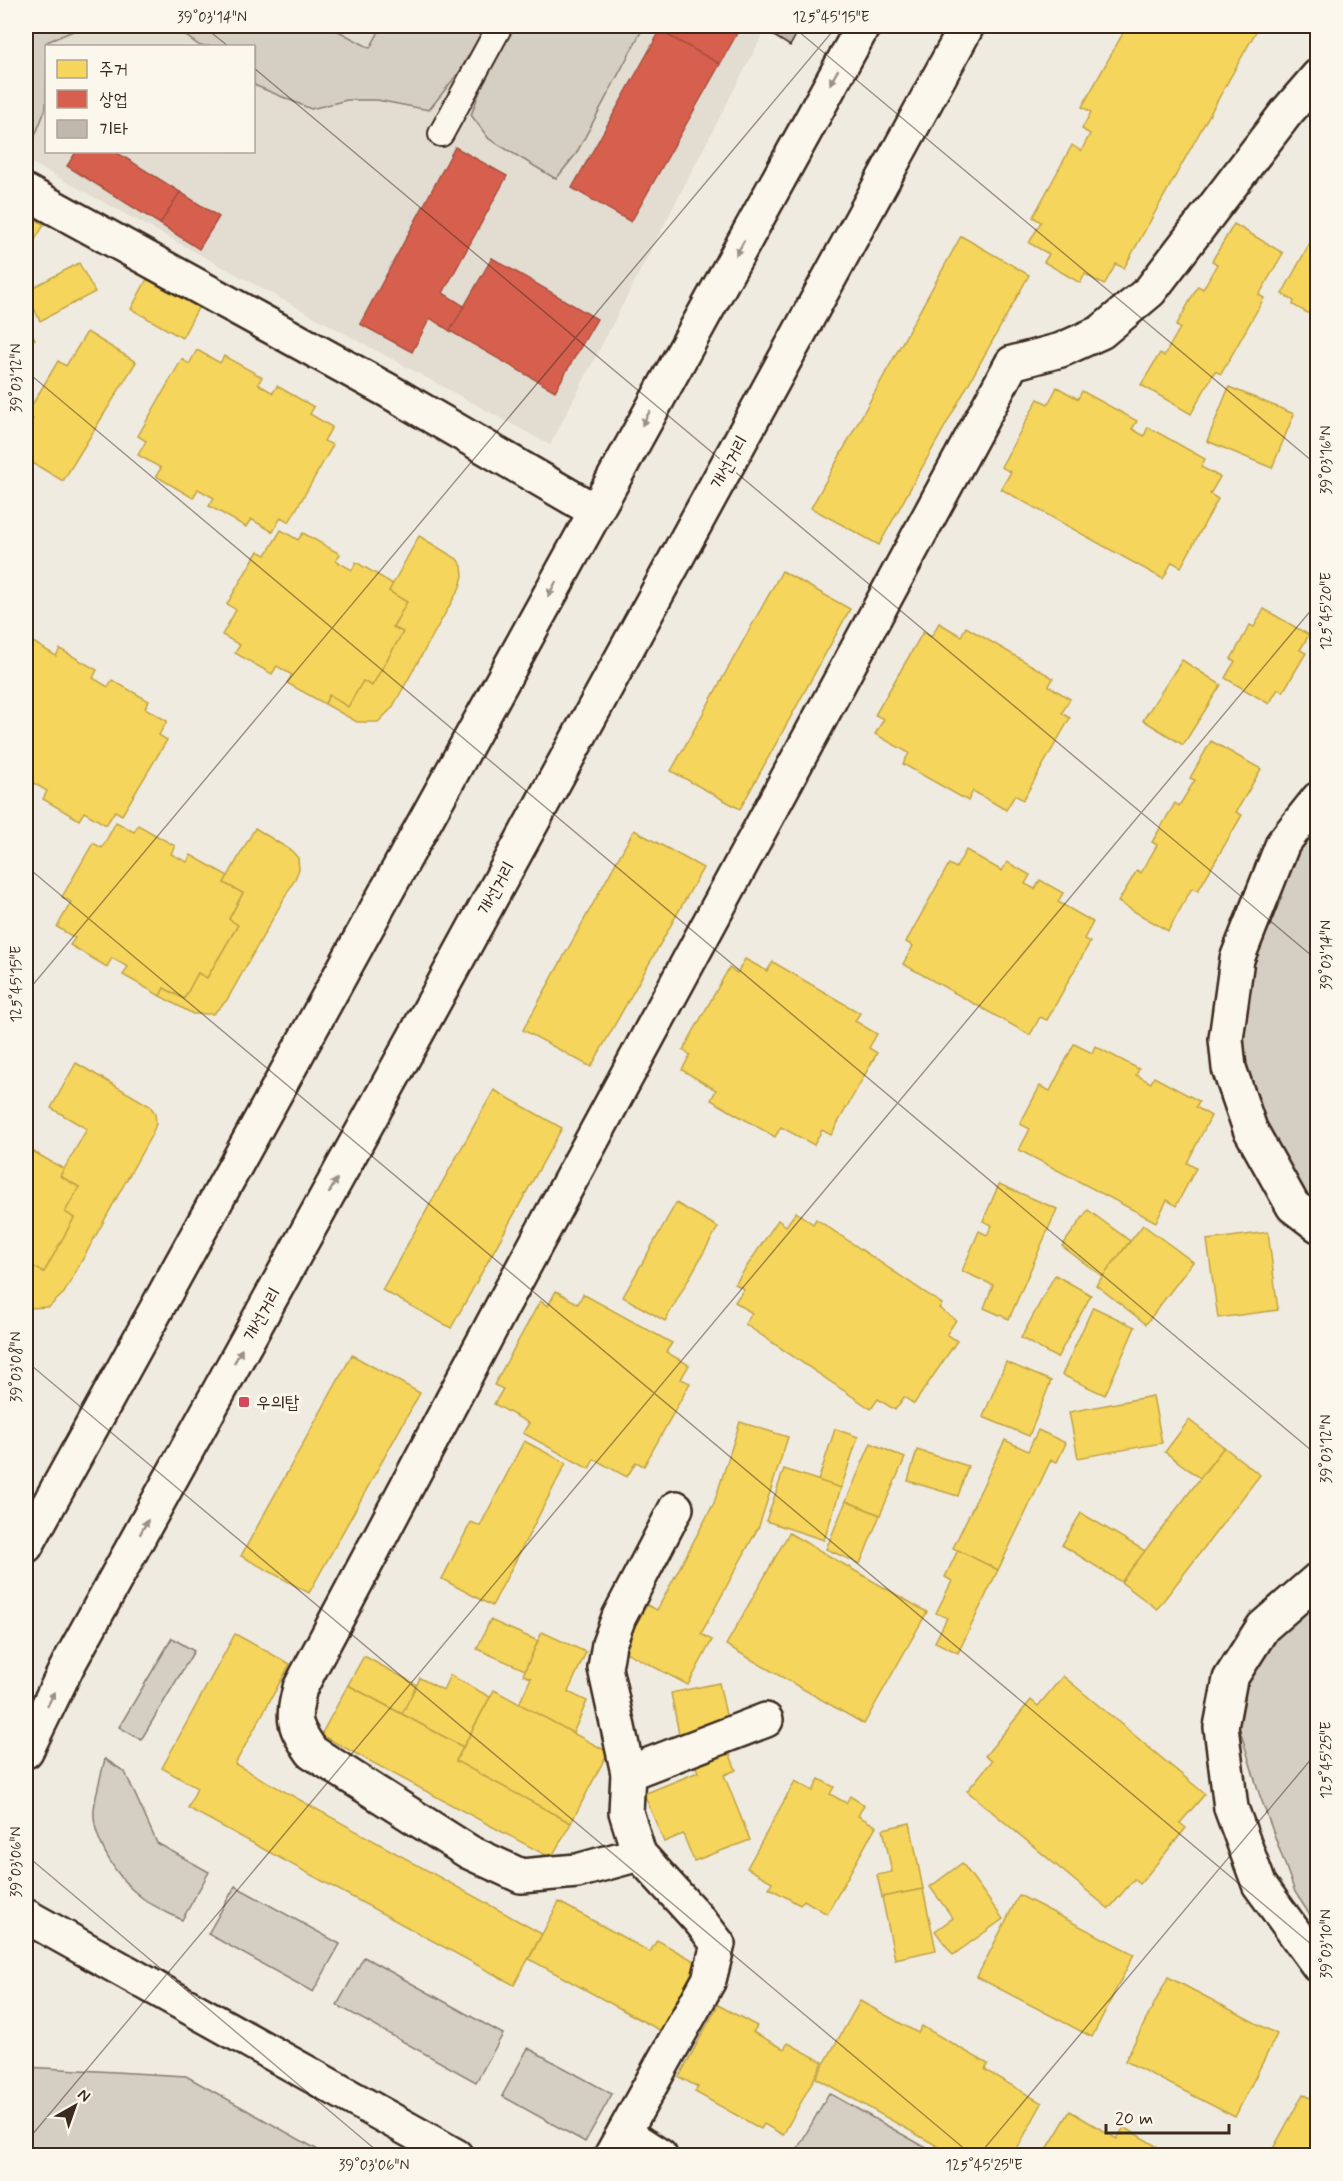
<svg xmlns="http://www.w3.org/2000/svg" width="1343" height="2181" viewBox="0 0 1343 2181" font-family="Mynerve,'Poor Story',sans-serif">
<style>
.built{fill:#e2dcd1;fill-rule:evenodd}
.green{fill:#d5cec3;stroke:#887c70;stroke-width:1.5}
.homes{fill:#f6d55c;stroke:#bea249;stroke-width:1.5}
.shops{fill:#d6604d;stroke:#a8503f;stroke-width:1.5}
.building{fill:#c0b8ad;stroke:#3b2a1e;stroke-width:1.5}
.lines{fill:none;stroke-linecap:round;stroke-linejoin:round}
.lane-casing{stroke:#3b2a1e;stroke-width:28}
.street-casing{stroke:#3b2a1e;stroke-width:38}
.secondary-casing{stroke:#3b2a1e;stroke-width:38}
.primary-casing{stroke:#3b2a1e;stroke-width:38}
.lane{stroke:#fbf7ec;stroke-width:24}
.street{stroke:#fbf7ec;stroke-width:33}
.secondary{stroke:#fbf7ec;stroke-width:33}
.primary{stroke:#fbf7ec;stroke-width:33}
.oneway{fill:#9b9085}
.ticks{fill:none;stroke:#3b2a1e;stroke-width:1.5;stroke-opacity:0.45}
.poi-dot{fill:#d1495b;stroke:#fbf7ec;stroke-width:2}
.labels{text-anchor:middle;stroke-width:6;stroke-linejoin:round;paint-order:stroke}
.street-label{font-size:18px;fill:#3b2a1e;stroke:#fbf7ec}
.poi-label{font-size:18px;fill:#3b2a1e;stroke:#fbf7ec;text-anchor:start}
.neatline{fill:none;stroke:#3b2a1e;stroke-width:2}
.ticks-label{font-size:15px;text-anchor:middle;fill:#3b2a1e}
</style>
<rect width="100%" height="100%" fill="#f0ebe0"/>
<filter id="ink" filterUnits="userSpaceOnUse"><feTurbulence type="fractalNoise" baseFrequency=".0167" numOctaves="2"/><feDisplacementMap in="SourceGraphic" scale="12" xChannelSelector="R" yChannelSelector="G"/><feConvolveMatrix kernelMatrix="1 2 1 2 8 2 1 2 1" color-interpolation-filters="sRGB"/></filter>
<g filter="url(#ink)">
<!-- built -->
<path class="built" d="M26,26H767L550,445L26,160ZM46,46H254V152H46Z"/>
<!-- green -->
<g class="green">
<path d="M26,26H85L47,42L46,108L31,146L26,143Z"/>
<path d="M172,26H329L370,48L382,26H486L460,71L429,110L377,100H347L311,109L254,85V46H200Z"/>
<path d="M515,26H644L576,154L556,179L489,139L471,115L487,73Z"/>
<path d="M1317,821V1209L1301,1197L1263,1127L1245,1070L1242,1036L1249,962L1293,855Z"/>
<path d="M1317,1596V1926L1295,1892L1259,1793L1236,1717L1251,1670L1276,1633Z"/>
<path d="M172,1638L194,1651L141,1740L119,1727Z"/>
<path d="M105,1759L125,1772L157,1843L209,1872L182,1920C169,1913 153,1907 141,1897C118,1880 92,1839 94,1809C96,1792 101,1775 105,1759Z"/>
<path d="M235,1886L340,1944L313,1992L208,1934Z"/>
<path d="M364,1957L503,2034L476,2082L337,2005Z"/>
<path d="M528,2048L612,2094L585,2142L502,2096Z"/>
<path d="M26,2067L186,2076L327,2155H26Z"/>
<path d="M829,2093L939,2155H794Z"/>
</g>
<!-- homes -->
<g class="homes">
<path d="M1127,26H1259L1124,268L1116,264L1104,285L1085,274L1080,283L1044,262L1049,254L1029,243L1041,222L1033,217L1072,145L1081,151L1090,134L1082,129L1091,112L1082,107Z"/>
<path d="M26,213L44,225L26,254Z"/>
<path d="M1234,224L1283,253L1259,295L1264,298L1221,374L1215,371L1191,414L1141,385L1160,353L1164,356L1180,328L1176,326L1198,286L1203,289L1217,264L1212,261Z"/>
<path d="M1318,228V319L1293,305L1294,301L1282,294Z"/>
<path d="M961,236L1029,275L879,545L811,508Z"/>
<path d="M79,263L95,292L40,321L26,291Z"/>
<path d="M147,279L199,306L182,338L131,309Z"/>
<path d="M26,323L35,339L26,344Z"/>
<path d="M87,332L136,362L63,481L26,459V433L33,419L26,415L58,361L66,366Z"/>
<path d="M197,350L220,363L224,356L262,377L258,384L273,393L277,386L314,407L310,414L332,427L324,441L333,445L289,522L281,517L273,532L251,519L246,527L209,506L214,498L198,489L193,498L156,476L161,468L138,455L146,441L138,436L182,359L189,364Z"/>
<path d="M1057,387L1078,399L1082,391L1137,421L1132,429L1144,436L1148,427L1205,459L1201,467L1220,477L1210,494L1218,499L1181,567L1172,562L1163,579L1001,489L1011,472L1001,467L1038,399L1048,404Z"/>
<path d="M1229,387L1294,414L1272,468L1207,441Z"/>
<path d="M281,530L298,540L303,533L340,554L336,561L352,570L356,562L393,584L389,591L407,602L393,627L403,632L372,686L363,681L348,707L329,695L325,704L287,683L292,675L277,666L272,674L235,653L240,645L222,635L236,610L227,604L258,551L266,555Z"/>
<path d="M419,536L457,559L462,566L463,576L460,587L392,708L378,722H357L325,704L329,695L348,707L363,681L372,686L403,632L393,627L407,602L389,591Z"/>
<path d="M782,571L850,609L740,809L671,771Z"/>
<path d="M1264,609L1309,635L1300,650L1306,653L1283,692L1278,689L1269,704L1225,678L1235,661L1231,659L1250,625L1254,627Z"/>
<path d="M939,623L961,636L966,627L1053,678L1049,686L1070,699L1062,713L1070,718L1023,800L1015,795L1006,810L973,791L968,801L903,764L909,753L875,734L884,719L875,715L923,632L931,637Z"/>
<path d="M33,642L56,656L60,649L97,670L93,678L108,687L112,680L149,701L145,708L167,721L159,735L167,740L122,815L115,811L106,825L84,812L79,820L43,799L47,791L32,782L27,790L26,789V655Z"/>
<path d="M1182,660L1221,685L1183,745L1143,720Z"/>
<path d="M1211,741L1261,769L1236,812L1242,815L1198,891L1192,888L1168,931L1118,902L1137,870L1141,873L1157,845L1152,842L1175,803L1179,806L1195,780L1190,778Z"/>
<path d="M116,822L134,832L138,825L175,846L171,854L187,862L191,855L228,876L224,883L243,893L229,919L238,925L207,978L198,973L184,999L164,988L160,996L123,975L128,967L112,958L107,967L70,945L75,938L57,927L71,902L62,897L93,843L102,848Z"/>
<path d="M255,828L292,851L298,858L299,869L295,879L227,1000L213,1014H193L160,996L164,988L184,999L198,973L207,978L238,925L229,919L243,893L224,883Z"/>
<path d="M634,830L703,868L591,1067L523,1030Z"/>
<path d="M966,850L1002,871L1007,862L1030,875L1025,884L1035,889L1040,880L1063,893L1058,902L1093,922L1084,939L1090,942L1047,1020L1040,1017L1030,1035L903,964L913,946L906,942L949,864L956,868Z"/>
<path d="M745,959L767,971L773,962L860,1013L855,1021L877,1034L869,1048L877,1053L831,1135L822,1130L814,1145L781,1127L775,1137L711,1100L716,1090L682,1070L690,1055L683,1050L729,968L737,973Z"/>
<path d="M1074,1044L1092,1053L1095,1046L1139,1069L1136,1075L1151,1083L1154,1077L1199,1101L1196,1107L1211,1116L1187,1163L1196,1168L1176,1206L1167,1200L1156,1222L1019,1150L1030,1129L1020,1124L1040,1086L1050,1091Z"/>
<path d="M76,1063L150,1106L155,1113L156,1124L152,1134L64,1293L49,1307L29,1308L26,1306V1283L34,1267L44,1272L74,1218L65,1212L79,1187L60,1176L87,1129L51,1108Z"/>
<path d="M494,1090L562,1128L451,1328L382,1290Z"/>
<path d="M27,1148L64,1169L60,1176L79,1187L65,1212L74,1218L44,1272L34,1267L26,1283Z"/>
<path d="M999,1184L1057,1209L1009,1319L984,1308L993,1285L962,1271L979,1231L987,1235L992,1225L983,1221Z"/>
<path d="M676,1203L718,1227L665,1321L623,1297Z"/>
<path d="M1088,1210L1130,1241L1103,1277L1062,1246Z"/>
<path d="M796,1212L813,1224L816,1219L942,1304L939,1308L956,1320L947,1334L957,1341L914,1404L904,1397L895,1410L878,1399L871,1409L745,1324L752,1313L735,1302L744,1289L735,1284L778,1220L786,1226Z"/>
<path d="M1143,1225L1193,1262L1146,1324L1096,1285Z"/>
<path d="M1268,1232L1278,1310L1218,1318L1207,1240Z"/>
<path d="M1055,1275L1091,1295L1057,1358L1021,1338Z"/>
<path d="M556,1291L578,1304L583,1294L672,1343L666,1352L689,1365L681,1379L690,1383L644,1466L636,1462L627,1477L594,1459L589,1469L523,1433L529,1423L494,1404L503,1389L494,1385L540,1301L548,1306Z"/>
<path d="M1093,1307L1135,1327L1105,1395L1062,1375Z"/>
<path d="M352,1355L420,1393L309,1593L241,1556Z"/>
<path d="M1006,1362L1051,1381L1029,1436L983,1417Z"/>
<path d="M1153,1396L1162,1443L1078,1458L1069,1412Z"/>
<path d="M1189,1420L1224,1447L1200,1478L1165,1452Z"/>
<path d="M740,1422L788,1437L759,1526L701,1634L712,1640L688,1685L622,1650L647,1605L657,1610L714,1503Z"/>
<path d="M835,1429L858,1437L841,1488L818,1481Z"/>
<path d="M1038,1430L1066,1443L1057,1462L1051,1460L998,1570L953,1548L1005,1440L1028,1451Z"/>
<path d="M524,1441L566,1463L492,1606L442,1579L471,1522L480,1526Z"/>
<path d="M871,1443L905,1458L880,1515L846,1501Z"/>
<path d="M1224,1447L1260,1475L1157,1609L1121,1582Z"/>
<path d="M917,1450L968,1466L958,1496L908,1481Z"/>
<path d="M784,1469L841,1488L824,1540L766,1521Z"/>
<path d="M846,1501L880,1515L860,1564L826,1549Z"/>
<path d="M1081,1513L1145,1551L1121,1582L1062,1545Z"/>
<path d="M789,1533L927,1612L864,1724L726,1645Z"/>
<path d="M958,1550L998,1570L958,1653L935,1642L947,1618L936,1613L952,1581L945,1577Z"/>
<path d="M490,1620L538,1641L525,1670L477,1649Z"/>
<path d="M542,1632L586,1652L568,1692L587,1701L573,1733L519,1704L531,1678L523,1675Z"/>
<path d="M235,1634L290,1664L235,1764L542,1934L514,1985L188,1808L197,1788L162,1768Z"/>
<path d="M364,1656L417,1685L402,1714L348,1685Z"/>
<path d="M450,1675L490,1697L463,1747L402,1714L420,1678L443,1690Z"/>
<path d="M1063,1676L1205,1794L1180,1823L1186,1828L1140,1884L1134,1879L1109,1909L967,1791L992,1761L985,1756L1031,1700L1038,1706Z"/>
<path d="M719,1683L728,1724L679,1734L671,1693Z"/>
<path d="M348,1685L463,1747L456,1761L571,1823L551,1858L321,1735Z"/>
<path d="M494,1690L608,1752L571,1823L456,1761Z"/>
<path d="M729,1752L736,1770L724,1775L750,1840L694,1861L683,1834L664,1842L644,1794L698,1772L695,1765Z"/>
<path d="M819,1779L834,1787L830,1794L846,1803L850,1796L864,1805L858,1816L876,1826L827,1914L804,1900L800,1905L769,1888L772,1882L747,1868L795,1781L813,1791Z"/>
<path d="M910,1823L923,1889L882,1897L877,1875L892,1872L883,1829Z"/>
<path d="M962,1863L1003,1919L953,1955L935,1931L953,1918L930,1887Z"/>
<path d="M923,1889L936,1950L895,1959L882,1897Z"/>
<path d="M1019,1895L1134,1954L1092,2037L977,1977Z"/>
<path d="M559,1902L650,1952L657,1940L698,1963L661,2031L529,1959Z"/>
<path d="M1168,1977L1277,2034L1235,2117L1125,2061Z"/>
<path d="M860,2001L918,2033L922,2026L988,2064L985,2070L1042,2103L1013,2156H955L816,2078Z"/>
<path d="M718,2005L757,2026L753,2032L784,2049L788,2043L823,2062L783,2135L764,2124L761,2129L695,2092L698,2087L679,2077Z"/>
<path d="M1303,2094L1318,2102V2156L1305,2149L1302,2156H1269Z"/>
<path d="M1070,2111L1117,2139L1124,2127L1173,2156H1043Z"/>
</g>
<!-- shops -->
<g class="shops">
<path d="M663,26H741L720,64L660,31Z"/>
<path d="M660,31L720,64L631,222L572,188Z"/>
<path d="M455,147L507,176L443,293L464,306L450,331L430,318L412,352L360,324Z"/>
<path d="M76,152H116L180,192L160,224L67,166Z"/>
<path d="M180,192L219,217L199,249L160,224Z"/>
<path d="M492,258L597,319L555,391L450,331Z"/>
</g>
<!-- building -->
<path class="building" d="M780,26H801L790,46L774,36Z"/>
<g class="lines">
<defs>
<path id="lane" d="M441,134L500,26"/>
<g id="street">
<path d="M26,192L387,390L595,511"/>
<path d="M1318,799L1283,843L1237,959L1226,1039L1229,1068L1250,1129L1293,1206L1318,1225"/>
<path d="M1318,1579L1263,1627L1230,1679L1221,1727L1231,1808L1259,1884L1318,1965"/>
<path d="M628,1773L766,1720"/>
<path d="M639,1854L577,1871L521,1876L469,1852L312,1752C293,1725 292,1720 300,1688L504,1303L1012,363L1061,350L1101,332L1150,291L1286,113L1318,76"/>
<path d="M624,2133L660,2156"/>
<path d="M611,2156L709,1980L718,1944L701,1922L639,1854L626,1812L628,1773L605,1668L609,1644L619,1617L676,1508"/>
</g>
<path id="secondary" d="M26,1916L456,2156"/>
<g id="primary">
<path d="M26,1546L863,26"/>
<path d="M26,1751L68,1665L429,1011L967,26"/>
</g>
</defs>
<!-- lane casing -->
<use href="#lane" class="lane-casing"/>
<!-- street casing -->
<use href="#street" class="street-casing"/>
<!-- secondary casing -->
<use href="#secondary" class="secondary-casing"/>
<!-- primary casing -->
<use href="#primary" class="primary-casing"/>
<!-- lane -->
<use href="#lane" class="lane"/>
<!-- street -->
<use href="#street" class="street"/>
<!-- secondary -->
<use href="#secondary" class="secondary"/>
<!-- primary -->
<use href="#primary" class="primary"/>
</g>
<!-- one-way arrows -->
<defs><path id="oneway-solid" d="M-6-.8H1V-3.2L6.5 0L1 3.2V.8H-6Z" transform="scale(1.5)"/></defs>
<g class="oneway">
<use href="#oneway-solid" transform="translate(834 77) rotate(119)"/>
<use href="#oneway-solid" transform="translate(740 248) rotate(119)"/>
<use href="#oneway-solid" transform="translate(646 418) rotate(119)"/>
<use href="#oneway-solid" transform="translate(552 589) rotate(119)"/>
<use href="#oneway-solid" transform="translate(333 1186) rotate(-61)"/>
<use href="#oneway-solid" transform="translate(238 1356) rotate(-61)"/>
<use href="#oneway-solid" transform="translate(144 1527) rotate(-61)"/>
<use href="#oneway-solid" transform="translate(51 1699) rotate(-64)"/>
</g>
</g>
<!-- ticks -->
<path class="ticks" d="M203,26L228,46M792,26L1318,466M254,68L1318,961M26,371L1318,1456M26,866L1318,1950M26,993L837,26M26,1361L973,2156M26,1855L383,2156M26,2142L1318,602M978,2156L1318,1751"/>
<!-- markers -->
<rect class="poi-dot" x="238" y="1396" width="12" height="12" rx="3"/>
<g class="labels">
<!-- street labels -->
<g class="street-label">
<text transform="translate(729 462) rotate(-61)" y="6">개선거리</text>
<text transform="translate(496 888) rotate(-61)" y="6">개선거리</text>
<text transform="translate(262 1314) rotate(-61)" y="6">개선거리</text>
</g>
<!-- poi labels -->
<g class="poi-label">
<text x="256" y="1408">우의탑</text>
</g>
</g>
<!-- margin -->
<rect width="1343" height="2181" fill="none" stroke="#fbf7ec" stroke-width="66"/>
<!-- legend -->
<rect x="45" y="45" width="210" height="108" fill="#fbf7ec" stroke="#aea59a" stroke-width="1.5"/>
<rect x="57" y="60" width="30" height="18" fill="#f6d55c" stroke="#aea59a" stroke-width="1.5"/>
<text x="99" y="75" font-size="18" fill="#3b2a1e">주거</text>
<rect x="57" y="90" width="30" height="18" fill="#d6604d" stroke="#aea59a" stroke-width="1.5"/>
<text x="99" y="105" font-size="18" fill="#3b2a1e">상업</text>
<rect x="57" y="120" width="30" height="18" fill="#c0b8ad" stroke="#aea59a" stroke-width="1.5"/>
<text x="99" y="135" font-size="18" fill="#3b2a1e">기타</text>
<!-- north arrow -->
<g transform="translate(75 2106) rotate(40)" stroke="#fbf7ec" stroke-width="4.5" paint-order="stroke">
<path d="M0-4.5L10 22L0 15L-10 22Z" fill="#3b2a1e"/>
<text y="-9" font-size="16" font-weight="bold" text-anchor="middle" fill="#3b2a1e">N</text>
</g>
<!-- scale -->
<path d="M1106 2124v9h123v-9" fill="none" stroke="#3b2a1e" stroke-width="3"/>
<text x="1115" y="2124" font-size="18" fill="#3b2a1e" stroke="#fbf7ec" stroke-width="4.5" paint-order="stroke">20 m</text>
<rect x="33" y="33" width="1277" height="2115" class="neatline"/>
<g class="ticks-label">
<text x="212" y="22">39°03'14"N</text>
<text x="831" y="22">125°45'15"E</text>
<text transform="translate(16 378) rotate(-90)" y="5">39°03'12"N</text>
<text transform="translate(1326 460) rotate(-90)" y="5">39°03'16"N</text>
<text transform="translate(1326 611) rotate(-90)" y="5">125°45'20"E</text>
<text transform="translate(1326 955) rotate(-90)" y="5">39°03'14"N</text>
<text transform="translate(16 984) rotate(-90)" y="5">125°45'15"E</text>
<text transform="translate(16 1367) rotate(-90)" y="5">39°03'08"N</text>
<text transform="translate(1326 1449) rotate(-90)" y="5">39°03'12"N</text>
<text transform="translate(1326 1760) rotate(-90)" y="5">125°45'25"E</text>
<text transform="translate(16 1862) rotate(-90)" y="5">39°03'06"N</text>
<text transform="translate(1326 1944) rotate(-90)" y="5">39°03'10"N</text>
<text x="374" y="2170">39°03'06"N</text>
<text x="984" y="2170">125°45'25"E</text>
</g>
</svg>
